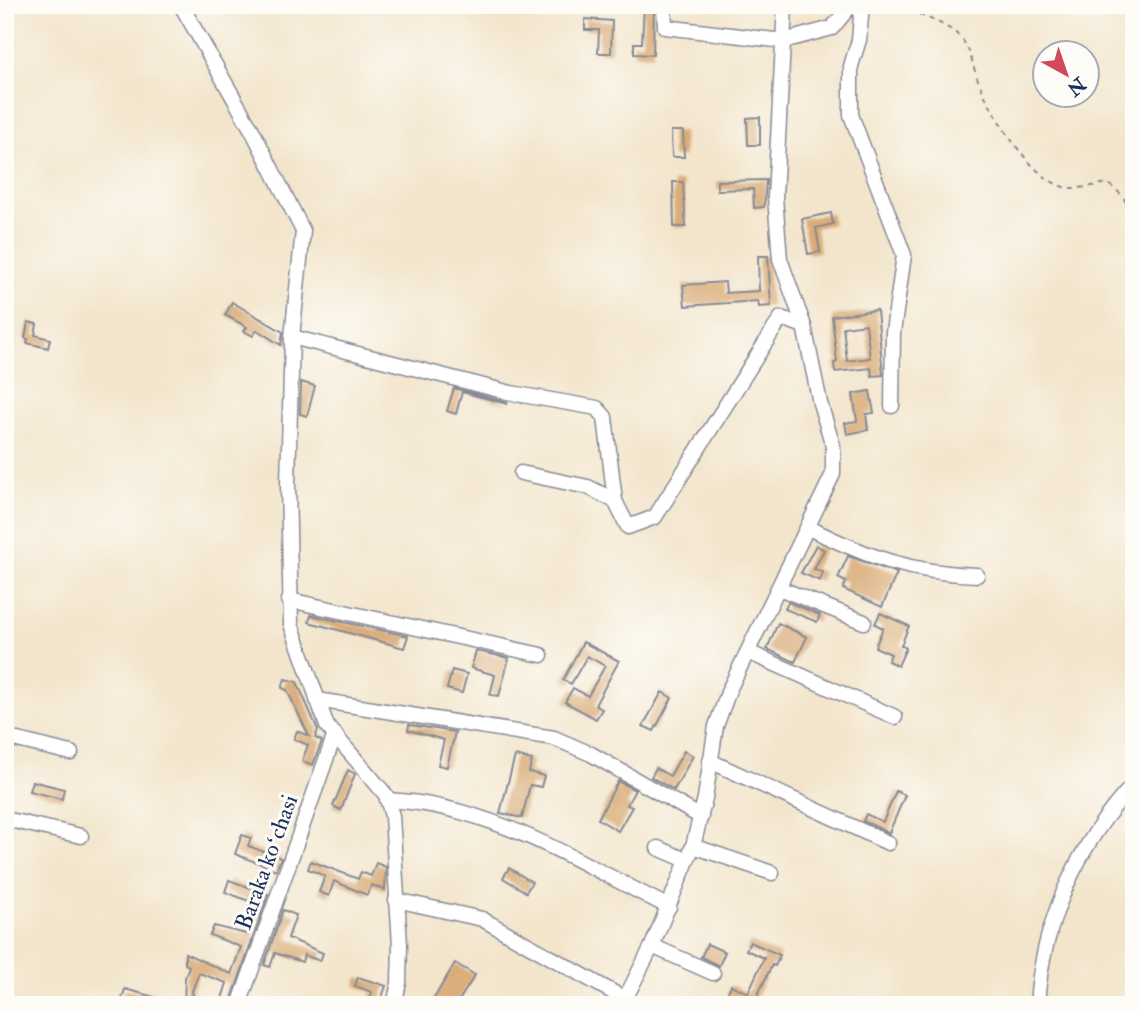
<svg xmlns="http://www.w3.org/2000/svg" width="1139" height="1010" viewBox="0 0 1139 1010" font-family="'IM FELL Double Pica',serif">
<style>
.building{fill:#d9ac78;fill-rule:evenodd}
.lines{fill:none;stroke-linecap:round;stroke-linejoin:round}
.minor-casing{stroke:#878a95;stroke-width:17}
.path{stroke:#878a95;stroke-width:2;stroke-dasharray:5 5;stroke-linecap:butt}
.minor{stroke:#fff;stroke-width:14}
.labels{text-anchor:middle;stroke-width:6;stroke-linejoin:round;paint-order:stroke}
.street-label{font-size:23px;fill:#1b2f5e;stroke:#fdfcf7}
</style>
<rect width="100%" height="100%" fill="#fdfcf7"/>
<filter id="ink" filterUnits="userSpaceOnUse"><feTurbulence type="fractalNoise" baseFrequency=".0143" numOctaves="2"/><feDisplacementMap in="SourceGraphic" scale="14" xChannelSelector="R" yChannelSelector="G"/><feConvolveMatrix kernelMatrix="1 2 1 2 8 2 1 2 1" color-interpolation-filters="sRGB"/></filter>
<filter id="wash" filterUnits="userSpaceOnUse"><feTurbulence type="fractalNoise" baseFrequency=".00686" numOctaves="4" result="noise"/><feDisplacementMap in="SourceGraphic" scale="28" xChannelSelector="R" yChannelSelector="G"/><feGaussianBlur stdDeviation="1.57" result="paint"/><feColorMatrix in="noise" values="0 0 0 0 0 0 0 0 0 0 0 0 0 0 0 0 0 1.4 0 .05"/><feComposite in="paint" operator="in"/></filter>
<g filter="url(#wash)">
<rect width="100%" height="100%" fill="#f3e5cc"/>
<g id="blocks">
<!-- building -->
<g class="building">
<path d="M644,5H654L653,55L634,54V43H642Z"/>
<path d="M585,19L612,21L611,53H598L599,30H585Z"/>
<path d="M760,117V145H748L747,118Z"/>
<path d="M671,131H683L684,157H672Z"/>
<path d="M766,180L764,207L754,208L753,189L717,190V181Z"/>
<path d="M673,182H683L686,227H674Z"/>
<path d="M831,213L833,224L816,228L820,252L808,254L802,219Z"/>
<path d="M758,256H768L771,306L759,307L758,301L685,306L683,285L725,282L726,293L759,291Z"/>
<path d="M232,302L283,332L281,345L257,330L253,336L244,331L247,327L225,315Z"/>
<path d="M877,310L883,375L872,376L871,368L835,372L834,363L837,362L832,316ZM866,324L870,358L847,361L843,327Z"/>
<path d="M28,322L37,324L35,335L50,339L48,348L27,343L28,339L25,338Z"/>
<path d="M301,382L315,386L307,416L300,414Z"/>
<path d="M454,388L507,402V404L462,392L456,414L447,411Z"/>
<path d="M870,391L874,413L866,414L868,430L847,434L845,423L857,421L853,394Z"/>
<path d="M816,545L824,550L814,569L823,572L820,581L801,573Z"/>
<path d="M848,556L897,573L882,607L843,589L846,582L838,578Z"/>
<path d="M788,602L820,615L817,622L785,609Z"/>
<path d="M880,613L909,626L901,645L906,648L898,666L888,661L891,654L875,647L883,628L875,624Z"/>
<path d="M311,615L408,636L404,648L309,622Z"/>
<path d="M778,623L807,637L795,662L767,649Z"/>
<path d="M583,642L619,661L595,705L602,709L596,719L565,702L573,688L588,696L605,666L587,656L571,684L563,680Z"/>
<path d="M476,651L509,658L499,696L490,695L495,675L471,668Z"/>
<path d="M452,670L467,674L462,693L447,689Z"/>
<path d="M285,679L297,682L318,730L315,738L322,741L313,765L302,761L308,745L294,739L297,731L309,736L287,690L282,688Z"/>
<path d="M662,692L672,698L654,731L643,726Z"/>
<path d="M409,725L455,732L447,767L438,765L444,740L408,730Z"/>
<path d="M684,751L693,756L674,790L651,777L656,768L670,776Z"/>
<path d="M515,756L532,760L529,772L544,776L541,787L530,785L522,818L500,813Z"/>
<path d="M348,770L355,774L341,810L333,806Z"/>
<path d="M32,781L64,789L62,799L29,791Z"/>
<path d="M618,781L635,790L627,805L632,807L618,831L598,819Z"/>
<path d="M896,791L905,795L889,833L863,821L866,814L883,822Z"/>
<path d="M242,835L251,838L248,846L281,858L276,870L235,854Z"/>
<path d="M311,861L358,879L361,872L371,876L376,863L386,867L385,890L372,885L367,895L334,881L329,896L319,892L325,876L308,869Z"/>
<path d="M509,868L532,882L526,892L503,878Z"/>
<path d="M229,880L268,894L230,1005H220L227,983L199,973L192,991L195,1005H184L185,978L189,966L185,964V953L231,974L241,947L210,935L214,926L246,934L257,904L225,892Z"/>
<path d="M283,910L296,915L288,938L323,953L320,961L304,955L302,962L275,953L270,967L264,965Z"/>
<path d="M750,942L780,955L775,966L772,965L753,1005H743L744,1002L727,994L731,985L748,993L764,958L746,950Z"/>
<path d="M707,944L725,952L719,966L701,957Z"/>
<path d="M455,963L475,975L456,1005H430Z"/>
<path d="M358,977L386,986L379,1005H368L372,992L355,986Z"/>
<path d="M125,989L172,1002L171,1005L121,1002Z"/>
</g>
</g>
</g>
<g filter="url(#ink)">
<use href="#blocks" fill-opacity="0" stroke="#878a95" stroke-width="2"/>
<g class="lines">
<defs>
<g id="minor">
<path d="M181,5L253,132L303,231L292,337L288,483L291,624L327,726L386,795L392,816L400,945L399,983L394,1005"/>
<path d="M664,5L665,27L783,41L832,28L851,5"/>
<path d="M862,5L859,40L851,66V115L904,255L893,332L892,406"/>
<path d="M292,337L511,393L597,408L605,417L615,501"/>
<path d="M521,473L588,487L615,501L628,527L655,517L781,318L804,326"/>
<path d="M809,528C868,557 911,573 977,575"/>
<path d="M779,588L864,622"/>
<path d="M289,600L541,655"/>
<path d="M748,652L895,717"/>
<path d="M317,700L554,738L591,754L701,817"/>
<path d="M5,737L71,753"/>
<path d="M710,761L888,843"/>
<path d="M387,800C490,804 580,863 669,907"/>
<path d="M5,819L81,836"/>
<path d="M693,846L772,873"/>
<path d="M658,848L686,860"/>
<path d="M396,900L482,919L625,999"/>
<path d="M652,946L713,973"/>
<path d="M239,1005L335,734"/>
<path d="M622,1005L652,946L693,846L705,798L716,726L729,690L833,474V446L820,403L804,326L780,259L775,197L785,5"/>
<path d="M1037,1005C1042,923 1078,843 1134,784"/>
</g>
</defs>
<!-- minor casing -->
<use href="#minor" class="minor-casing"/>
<!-- path -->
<path class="path" d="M891,5C912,13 942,20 959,36C971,48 972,65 978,80C990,111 1030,178 1064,187C1078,190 1093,186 1106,183C1128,195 1129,209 1134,231"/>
<!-- minor -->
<use href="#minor" class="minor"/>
</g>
</g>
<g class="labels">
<!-- street labels -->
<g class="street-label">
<text transform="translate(266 862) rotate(-70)" y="8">Baraka koʻchasi</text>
</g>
</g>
<!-- margin -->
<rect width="1139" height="1010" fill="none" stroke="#fdfcf7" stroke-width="28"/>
<!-- north arrow -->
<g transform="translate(1066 74) rotate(140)"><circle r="33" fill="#fdfcf7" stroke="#a3aaba" stroke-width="2"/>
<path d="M0-5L12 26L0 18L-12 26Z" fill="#d1495b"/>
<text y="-10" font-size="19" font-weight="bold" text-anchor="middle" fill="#1b2f5e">N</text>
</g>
</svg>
